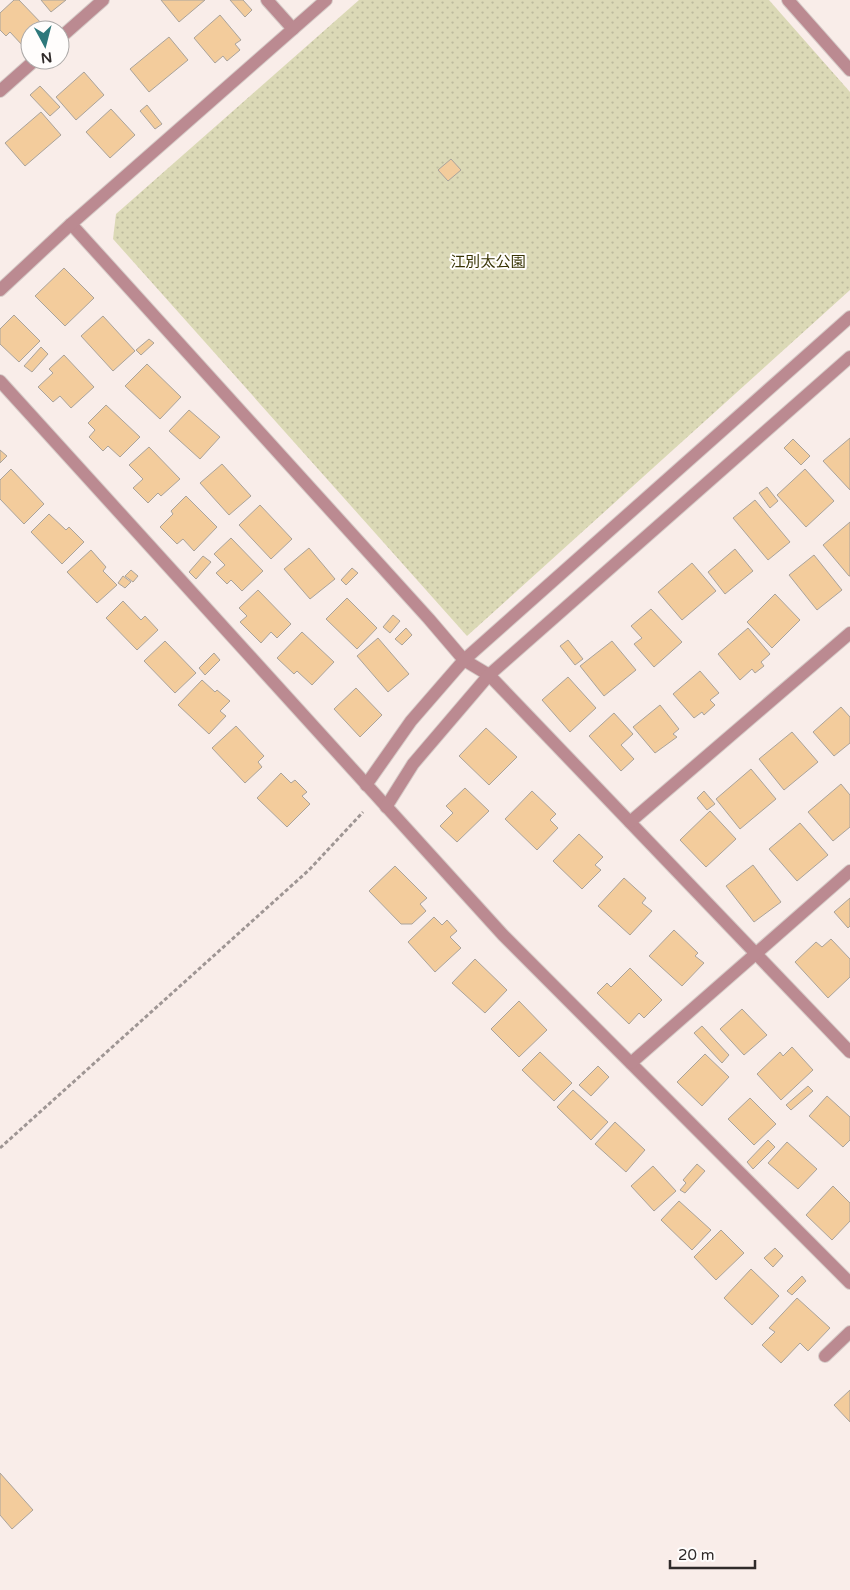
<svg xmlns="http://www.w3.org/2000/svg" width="850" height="1590" viewBox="0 0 850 1590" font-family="'Varela Round','Noto Sans JP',sans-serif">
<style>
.grass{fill:url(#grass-dots)}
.building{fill:#f3cc9c;stroke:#aaa39b}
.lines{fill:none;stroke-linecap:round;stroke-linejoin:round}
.street-casing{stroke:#d5cac7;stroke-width:14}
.path{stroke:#9f9694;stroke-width:3;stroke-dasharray:4 2.5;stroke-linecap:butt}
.street{stroke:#bb8a91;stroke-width:12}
.labels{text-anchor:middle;stroke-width:4;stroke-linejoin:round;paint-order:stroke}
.park-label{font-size:15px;fill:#383404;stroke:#fffdfc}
</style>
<defs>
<pattern id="grass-dots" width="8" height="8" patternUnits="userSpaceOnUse" patternTransform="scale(1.25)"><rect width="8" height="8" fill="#dbd9b6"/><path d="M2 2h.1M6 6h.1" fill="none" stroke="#bcba9d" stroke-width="1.8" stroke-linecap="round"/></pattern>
</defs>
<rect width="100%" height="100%" fill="#f9ede9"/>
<!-- grass -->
<path class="grass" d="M359,0H769L850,92V290L467,636L113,239L116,214Z"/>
<!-- building -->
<g class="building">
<path d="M14,0H19L44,26L40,30H30V40L23,46L10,32L6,36L0,30V13Z"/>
<path d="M41,0H66L51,12Z"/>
<path d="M161,0H205L179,22Z"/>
<path d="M230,0H243L252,10L245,17Z"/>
<path d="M220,15L241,40L235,44L240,50L227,61L223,56L215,63L194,38Z"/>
<path d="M169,37L188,60L149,92L130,69Z"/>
<path d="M84,72L104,95L76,120L56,97Z"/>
<path d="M40,86L60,107L50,116L30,95Z"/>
<path d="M147,105L162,124L155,129L140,111Z"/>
<path d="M111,109L135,135L110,158L86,132Z"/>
<path d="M41,112L61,135L25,166L5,143Z"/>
<path d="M451,159L461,170L448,181L438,170Z"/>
<path d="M64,268L94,298L65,326L35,296Z"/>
<path d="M14,315L40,341L19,362L0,344V329Z"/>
<path d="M103,316L135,351L113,371L81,336Z"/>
<path d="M149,339L154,343L141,355L136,350Z"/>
<path d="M41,347L48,354L32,372L24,366Z"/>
<path d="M64,355L94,387L71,408L60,396L53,402L38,387L53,373L49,369Z"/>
<path d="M147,364L181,397L160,419L125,386Z"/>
<path d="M106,405L140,437L120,457L108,446L103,451L89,437L95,430L88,423Z"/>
<path d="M189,410L220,437L200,459L169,431Z"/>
<path d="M850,438V490L823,461Z"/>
<path d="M793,439L810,456L801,465L784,448Z"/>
<path d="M149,447L180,479L161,496L158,493L148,503L133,488L143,479L129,465Z"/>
<path d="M0,450L7,456L0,463Z"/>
<path d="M222,464L251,496L229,515L200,483Z"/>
<path d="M11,469L44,504L24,524L0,499V480Z"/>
<path d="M805,469L834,501L806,527L777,495Z"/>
<path d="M767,487L778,501L770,508L759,493Z"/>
<path d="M186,496L217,527L194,551L183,539L177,544L160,527L173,514L171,511Z"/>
<path d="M755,500L790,542L768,560L733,518Z"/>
<path d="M260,505L292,539L271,559L239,525Z"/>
<path d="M49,514L66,530L69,527L84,542L62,564L31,532Z"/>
<path d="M850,522V576H849L823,545Z"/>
<path d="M231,538L263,571L242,591L231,580L227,584L216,573L225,565L214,554Z"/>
<path d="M309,548L335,579L310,599L284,569Z"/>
<path d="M735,549L753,571L725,594L708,572Z"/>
<path d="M91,550L106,567L103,571L117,585L97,603L67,572Z"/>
<path d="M814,555L842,590L817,610L789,575Z"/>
<path d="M203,556L211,562L196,579L189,572Z"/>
<path d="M692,563L716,591L682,620L658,592Z"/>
<path d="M352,568L358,573L346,585L341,580Z"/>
<path d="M131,570L138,576L133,582L125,576Z"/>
<path d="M123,576L131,582L125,588L118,583Z"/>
<path d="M258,590L291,624L277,638L271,632L261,643L240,622L247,616L239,608Z"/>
<path d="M775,594L800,620L772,648L747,622Z"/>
<path d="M347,598L377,628L357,649L326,619Z"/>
<path d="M123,601L141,620L145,616L158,630L137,650L106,618Z"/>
<path d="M651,609L682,642L654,667L634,644L642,638L631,626Z"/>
<path d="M393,615L400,621L390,633L383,627Z"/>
<path d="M406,628L412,635L402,645L395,639Z"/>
<path d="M748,628L770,654L761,662L764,666L755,673L752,669L740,680L718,654Z"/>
<path d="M302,632L334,662L312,685L297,671L294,674L277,658Z"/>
<path d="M378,638L409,674L388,692L357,656Z"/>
<path d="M568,640L583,659L575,665L560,646Z"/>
<path d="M165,641L196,673L175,693L144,661Z"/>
<path d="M612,641L636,670L604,696L580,666Z"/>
<path d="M214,653L220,660L205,675L199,668Z"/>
<path d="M700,671L719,693L710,700L715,705L704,715L702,712L694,718L673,694Z"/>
<path d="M568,677L596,708L570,732L542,700Z"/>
<path d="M202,680L215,692L217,690L230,701L220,711L226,716L209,734L178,705Z"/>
<path d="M356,688L382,715L360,737L334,709Z"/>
<path d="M660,705L679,729L673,734L677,737L655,753L633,727Z"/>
<path d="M841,707L850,717V743L834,756L813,732Z"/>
<path d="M614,713L633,734L621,745L634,759L621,771L589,736Z"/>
<path d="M236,726L264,756L258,762L262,767L245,783L212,748Z"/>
<path d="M486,728L517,757L489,785L459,756Z"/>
<path d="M792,732L818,762L784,790L759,759Z"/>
<path d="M751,769L776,799L740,829L716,799Z"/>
<path d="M281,773L291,783L295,780L307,792L302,796L310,804L287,827L257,798Z"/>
<path d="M841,784L850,795V827L833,841L808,812Z"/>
<path d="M465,788L489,811L457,842L440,826L453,813L446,806Z"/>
<path d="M532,791L556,814L550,820L558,828L537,850L505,819Z"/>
<path d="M704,791L715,804L707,810L697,798Z"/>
<path d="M710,811L736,839L706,867L680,840Z"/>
<path d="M800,823L828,855L797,881L769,849Z"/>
<path d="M579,834L603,857L595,865L601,870L582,889L553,861Z"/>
<path d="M753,865L781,902L754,922L726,886Z"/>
<path d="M395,866L427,898L420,904L426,911L412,924H401L369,891Z"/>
<path d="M624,878L646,898L642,903L652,911L630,935L598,906Z"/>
<path d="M850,898V926L848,928L834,912Z"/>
<path d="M434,917L442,925L447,920L457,931L450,937L461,948L435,972L408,942Z"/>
<path d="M674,930L698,953L695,956L704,963L682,986L649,956Z"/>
<path d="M831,939L850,959V977L828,998L795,962L816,942L822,947Z"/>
<path d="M475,959L507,990L485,1013L452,983Z"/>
<path d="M630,968L662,1000L644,1018L639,1013L629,1024L597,993L607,983L611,987Z"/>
<path d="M519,1001L547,1030L519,1057L491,1029Z"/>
<path d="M742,1009L767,1035L744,1055L720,1029Z"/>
<path d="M702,1026L729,1055L722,1063L694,1033Z"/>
<path d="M792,1047L813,1070L781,1100L757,1074L780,1052L783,1056Z"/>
<path d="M540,1052L572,1083L554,1101L522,1070Z"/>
<path d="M705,1054L729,1077L702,1106L677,1082Z"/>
<path d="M598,1066L609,1077L591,1096L579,1085Z"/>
<path d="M808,1086L813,1091L791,1110L786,1105Z"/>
<path d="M573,1090L608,1122L591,1140L557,1107Z"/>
<path d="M827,1096L850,1117V1140L843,1147L809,1116Z"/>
<path d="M750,1098L776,1124L754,1145L728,1119Z"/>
<path d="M615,1122L645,1150L626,1172L595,1144Z"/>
<path d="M768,1140L775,1147L753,1169L747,1162Z"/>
<path d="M787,1142L817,1169L798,1189L768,1163Z"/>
<path d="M697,1164L705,1171L685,1193L680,1190L686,1183L683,1180Z"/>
<path d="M653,1166L676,1191L654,1211L631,1186Z"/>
<path d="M833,1186L850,1203V1221L832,1240L806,1215Z"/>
<path d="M679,1201L711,1230L692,1250L661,1220Z"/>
<path d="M721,1230L744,1253L716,1280L694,1257Z"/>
<path d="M775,1248L783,1256L773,1267L764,1258Z"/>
<path d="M751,1269L779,1296L752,1325L724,1298Z"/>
<path d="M802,1276L806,1281L792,1295L787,1291Z"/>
<path d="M797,1298L830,1328L808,1351L800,1343L781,1363L762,1345L775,1332L769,1328Z"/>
<path d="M850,1390V1422L834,1405Z"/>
<path d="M0,1473L33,1510L12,1529L0,1515Z"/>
</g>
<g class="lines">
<defs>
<g id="street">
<path d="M267,0L293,29"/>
<path d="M788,0L850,70"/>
<path d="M60,38L103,0"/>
<path d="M0,91L35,60"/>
<path d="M71,224L429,619L464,660L489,675L850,1052"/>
<path d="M0,290L71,224L326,0"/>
<path d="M0,381L503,935L850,1283"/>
<path d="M366,785L411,721L464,660L850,317"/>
<path d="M386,807L413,764L489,675L850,357"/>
<path d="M630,822L850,633"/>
<path d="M631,1063L850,871"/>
<path d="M825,1356L850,1332"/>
</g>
</defs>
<!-- street casing -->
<use href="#street" class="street-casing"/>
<!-- path -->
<path class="path" d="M0,1148L309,870L363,812"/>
<!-- street -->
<use href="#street" class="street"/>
</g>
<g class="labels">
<!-- park labels -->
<g class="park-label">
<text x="488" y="267">江別太公園</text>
</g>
</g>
<!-- north arrow -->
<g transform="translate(45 45) rotate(173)"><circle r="24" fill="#fffdfc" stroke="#aca9a8"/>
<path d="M0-4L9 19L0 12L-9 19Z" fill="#2e787b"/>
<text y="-8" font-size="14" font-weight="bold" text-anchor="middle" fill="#302b2a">N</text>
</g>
<!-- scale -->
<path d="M670 1560v8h85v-8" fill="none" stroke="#302b2a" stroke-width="2.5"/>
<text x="678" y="1560" font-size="15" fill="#302b2a" stroke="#fffdfc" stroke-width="4" paint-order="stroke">20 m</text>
</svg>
